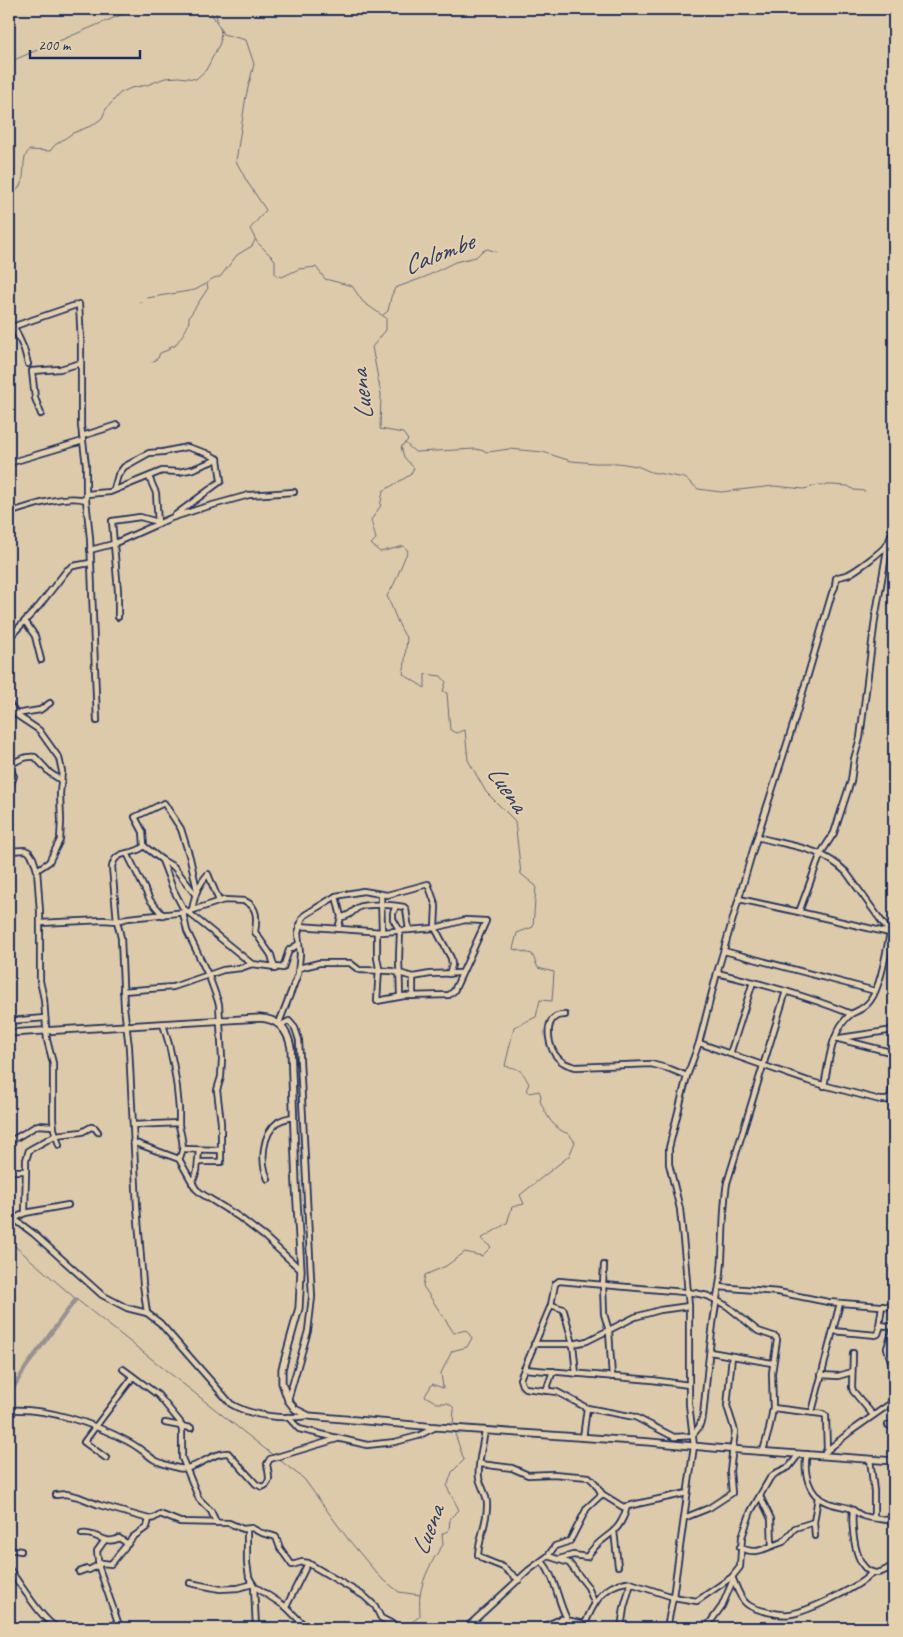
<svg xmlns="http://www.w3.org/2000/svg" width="903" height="1637" viewBox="0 0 903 1637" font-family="Caveat,sans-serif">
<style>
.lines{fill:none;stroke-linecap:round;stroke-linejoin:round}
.stream{stroke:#656a7c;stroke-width:1}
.canal{stroke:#979290;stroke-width:4}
.street-casing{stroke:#1b2f5e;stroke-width:8}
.secondary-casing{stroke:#1b2f5e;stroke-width:9}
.street{stroke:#e5d0ae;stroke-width:4.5}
.secondary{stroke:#e5d0ae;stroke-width:5.5}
.labels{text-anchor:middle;stroke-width:4;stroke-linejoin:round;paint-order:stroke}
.water-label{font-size:26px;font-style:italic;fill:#2e3e66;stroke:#e5d0ae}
</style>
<rect width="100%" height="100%" fill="#ddcaab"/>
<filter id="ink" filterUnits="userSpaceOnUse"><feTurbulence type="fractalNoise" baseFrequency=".02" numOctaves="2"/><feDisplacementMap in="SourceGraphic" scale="10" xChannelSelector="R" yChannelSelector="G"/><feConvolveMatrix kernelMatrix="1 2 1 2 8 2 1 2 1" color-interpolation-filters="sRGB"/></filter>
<g filter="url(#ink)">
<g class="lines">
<!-- stream -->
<g class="stream">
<path d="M209,9L223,34L246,40L254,64L246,96L236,161L246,180L266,210L250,229L257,242L275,260V274L282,277L299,269L316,267L325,279L352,286L363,302L386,318V330L372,347L381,394L380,429L403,433L408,440L401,447L404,457L414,468L410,475L383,491L380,507L371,520L376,539L371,544L380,552L404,546L408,551C400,566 397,582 387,596C394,611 398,626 407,639C405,651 406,662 403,674L425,688V674L441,676L446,682L443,691L447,693L450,730L456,733L465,730L468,760L486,792L515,821L521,874L536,886L533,927L517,933L513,949L532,954L538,968L554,972L552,1001L540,1000L536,1017L514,1027L505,1066C520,1069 522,1070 529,1084L526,1090L529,1093L539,1091L541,1096L540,1101C547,1116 553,1129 569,1134L575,1142L569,1156L520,1195L524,1204L512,1207L507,1223L481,1239L491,1247L482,1256L465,1252L446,1266L425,1275L423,1286L454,1333L466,1330L472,1338L467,1347L452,1351L441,1373L443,1388L432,1384L425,1396L437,1403H448L454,1408L453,1425"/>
<path d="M216,9L217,21"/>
<path d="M9,62L135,9"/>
<path d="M9,197C33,181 17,165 29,150L50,151L55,145L73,133L93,125L102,118L106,109L120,93L131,88L147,85L165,78L179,77L196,79L206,70L220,43L221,28"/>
<path d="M140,303L147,298L195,290L206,284"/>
<path d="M383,315L388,311L391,297L395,288L425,277L455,262L476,257L482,251L488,249L496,252"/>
<path d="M152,362L158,358L160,353L168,350L171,346H175C180,337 190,328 189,317L208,288L207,284C210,279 215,277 220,277L237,255L252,246L255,240"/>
<path d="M405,443L415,452L476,449L488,452L509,449L543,452L571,461L595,463H618L637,466L651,472L685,478L698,489L721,492L774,486L804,489L819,485H833L848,486L854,490L865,491"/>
<path d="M9,1241L76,1299L274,1456"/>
<path d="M277,1458L304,1479L348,1539L379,1576L399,1592L420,1595"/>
<path d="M404,1628L420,1616C420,1609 419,1602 420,1596C422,1579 433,1558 443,1545L442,1534L449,1530L450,1519L459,1510L447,1487L452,1472L464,1460L454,1431"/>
</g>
<!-- canal -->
<path class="canal" d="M9,1395L26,1367L76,1299"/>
<defs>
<g id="street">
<path d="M892,9L894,14"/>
<path d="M14,327L24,349L28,364"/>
<path d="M9,328L79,304L81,342V426L86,465V500L90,538L97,721"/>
<path d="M41,414L35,398L32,371L60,369L81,363"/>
<path d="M82,436L117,425"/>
<path d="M9,463L83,441"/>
<path d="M149,477L156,493L158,524"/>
<path d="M114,489L118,475L124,467L149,453L163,452L187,447L206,453L218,459"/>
<path d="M87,494L110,492L162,471L179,472L193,469L218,459"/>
<path d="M9,513C30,506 65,494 86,500"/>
<path d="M174,516L221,481L218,459"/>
<path d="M90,550L113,544L171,518L202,508L249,495L294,492"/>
<path d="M118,617V591L112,521L140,517L158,522"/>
<path d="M25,621L35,636L41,660"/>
<path d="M9,638L39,606L67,570L73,566L90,563"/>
<path d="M9,704L18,716L39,730L59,758L62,771L60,794L61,821L60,840L49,862L37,870"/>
<path d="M16,714L40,710L50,703"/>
<path d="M9,766C17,760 25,756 35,757L50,773L62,781"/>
<path d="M9,768L14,776L9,790"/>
<path d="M144,846C134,857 115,848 112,867L117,921L121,938L124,1007L129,1047L137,1207L143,1284L147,1313"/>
<path d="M9,851L25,850L29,852L33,858L37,870L40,911V981L44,999L47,1040L53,1063V1119L54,1129L59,1145"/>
<path d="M127,853L150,900L163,915"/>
<path d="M162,860L144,846L143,832L135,817L164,803L181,829L190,858L197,890"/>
<path d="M195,894L174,867L162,860L173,889L183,908L252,964"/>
<path d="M381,895L382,932"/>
<path d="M336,896L341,917"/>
<path d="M739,899L799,912L821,853L834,833L851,781L854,759L860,738L875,619L888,544"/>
<path d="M396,906L393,913V919L400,931L399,958L400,996"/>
<path d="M192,910C195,894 197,887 208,874L219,901"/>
<path d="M799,912L894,934"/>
<path d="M183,913L187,931L210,979L219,1004L222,1059L221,1077L217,1090L221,1123V1162H198"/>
<path d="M40,923L103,920L117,921L128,918L187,912L224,900L245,901C258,907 257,919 255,932L271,955L275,969"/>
<path d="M299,926L382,932L435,928L465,920L486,921L454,991L449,995L404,996L377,1001L379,968L377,958V932"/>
<path d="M338,929L341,917C350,917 352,911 359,907C367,903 394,905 404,907L406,909L409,930"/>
<path d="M724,951L875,991"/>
<path d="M299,968L319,963H350L359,970L392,971L413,977L430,974L461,973"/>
<path d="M717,973C763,984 808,996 851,1014C859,1010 865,1008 870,1001C881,986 886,952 890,933L846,872C819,846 792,847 757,837"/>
<path d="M123,991L173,987L223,970L241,968L252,964L283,968L289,950L299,944"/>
<path d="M413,996V977"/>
<path d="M565,1015C562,1015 560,1015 557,1016C543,1023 549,1050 558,1058C563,1064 569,1065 576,1067L651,1064L670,1069L687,1076"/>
<path d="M9,1021L45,1018"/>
<path d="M279,1023L298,974L300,954L298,933L302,919L305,915L336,896L363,891L387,895L428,884L436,906L435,928L451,958L452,965L449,974"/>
<path d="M163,1024C172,1051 177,1081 179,1109C179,1114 179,1120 179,1125C181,1137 186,1147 179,1159"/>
<path d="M281,1025L289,1021L295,1028L299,1040L312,1297L308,1331L288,1400"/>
<path d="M835,1038L894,1053"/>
<path d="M840,1038L894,1030"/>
<path d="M699,1043L808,1081L880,1100H887L890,1098L894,1080"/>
<path d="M730,1054L753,982"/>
<path d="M824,1086C829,1062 831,1030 851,1014"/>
<path d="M133,1125L179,1123"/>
<path d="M9,1142L38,1125L53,1126"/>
<path d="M133,1142L179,1159L196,1189L202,1194L239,1217L265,1237L301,1270"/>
<path d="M183,1149L221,1150"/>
<path d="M9,1171H26V1160L29,1150L56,1135L82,1132L91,1127L95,1128L98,1132"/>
<path d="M268,1179C260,1162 262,1134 278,1122C282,1119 288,1118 293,1117"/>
<path d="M192,1183L197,1171L199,1150"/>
<path d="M25,1213L26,1171"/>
<path d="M9,1215L34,1234L102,1295L127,1308L147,1313L160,1323L231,1404C253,1417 283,1419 308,1416"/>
<path d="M14,1219L25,1213L68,1205"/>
<path d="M604,1265L603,1285L604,1314L609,1331L612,1377"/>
<path d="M719,1287L778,1292L828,1302L894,1307"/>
<path d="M551,1305L563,1309L564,1311L573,1344L576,1374"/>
<path d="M879,1326L882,1306"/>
<path d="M894,1327L887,1348L894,1371"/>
<path d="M833,1331L876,1335L878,1334L881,1325L894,1327"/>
<path d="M534,1344H573L587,1341L635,1317L660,1310L689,1306"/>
<path d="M710,1352L772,1363"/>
<path d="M853,1353L852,1387L853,1391L873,1415"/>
<path d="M123,1369L158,1395L180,1422L182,1431V1458L199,1499L211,1511L216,1522"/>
<path d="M524,1369L652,1380L689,1385"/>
<path d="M821,1375L838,1376L852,1372"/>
<path d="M546,1391L553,1371"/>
<path d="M773,1408L772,1373L777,1340L776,1337L758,1331L727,1306L708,1296L695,1293L559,1281L555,1284L551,1305L520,1379L522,1385L525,1388L557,1392L587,1408L635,1417L674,1437L692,1436L699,1427L703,1416C706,1388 708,1360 712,1332C714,1311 719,1291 721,1271C724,1242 722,1212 727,1183L786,991"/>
<path d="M9,1410C48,1408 93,1423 127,1441C137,1446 144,1452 153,1459C159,1463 170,1466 178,1468C195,1472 210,1452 228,1453L256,1484L262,1487C273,1483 268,1473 267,1464L270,1459L337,1439"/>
<path d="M812,1412L840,1303"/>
<path d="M288,1417L299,1429L367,1445L395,1442L418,1436L436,1427"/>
<path d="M165,1423L191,1428"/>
<path d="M888,1425L894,1427"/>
<path d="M485,1431C483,1444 477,1465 479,1478C481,1487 487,1494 487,1504C488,1520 479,1538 478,1555L483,1559L503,1567L519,1580"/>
<path d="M583,1438L587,1408"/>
<path d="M763,1451L769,1430L773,1408L823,1414L826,1416L827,1451"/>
<path d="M825,1452L850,1432L894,1401"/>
<path d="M807,1454C803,1471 808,1495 826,1502C833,1505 842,1506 849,1508C854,1510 858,1514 863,1516C873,1519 884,1519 894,1521"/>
<path d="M106,1458L84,1442L133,1377"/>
<path d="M870,1459L874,1491V1518"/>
<path d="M480,1464L512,1468L528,1475L553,1474L589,1477L595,1483L602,1494L623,1507L687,1493"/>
<path d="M56,1495L66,1494L79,1497L99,1505L149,1519L154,1518L160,1514L180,1522L229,1523L243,1529L252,1528C264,1536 266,1533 276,1537L280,1548L292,1565L302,1562L308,1563L364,1596L375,1606L381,1618L401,1628"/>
<path d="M760,1496L771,1519L772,1546L783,1542L795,1528L814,1522"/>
<path d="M853,1510C851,1525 854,1572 876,1573C883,1573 888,1568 894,1565"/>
<path d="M684,1518L709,1508L732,1493L730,1471L735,1431L727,1406L732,1356"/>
<path d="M247,1530V1563L249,1577L254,1586L256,1628"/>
<path d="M614,1531L618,1566"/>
<path d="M82,1534C96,1532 106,1546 119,1538L128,1544"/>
<path d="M815,1536L814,1522L818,1497"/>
<path d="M105,1540L97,1551L99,1568L120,1628"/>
<path d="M740,1547C752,1554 760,1551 772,1546"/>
<path d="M9,1549L21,1551"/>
<path d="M548,1556L569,1563L588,1587L594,1602"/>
<path d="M559,1559L573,1555L587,1557C602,1532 619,1539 627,1506"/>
<path d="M542,1561C556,1578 557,1600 567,1619"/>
<path d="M9,1569C20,1583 43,1622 58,1628"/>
<path d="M79,1572L87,1569L89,1570L102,1563L111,1564L133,1537L147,1527L149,1519"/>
<path d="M732,1577C736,1585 739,1598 747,1604C754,1610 781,1616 791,1614C808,1611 863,1586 872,1572"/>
<path d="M190,1583L220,1589L238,1588L253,1584"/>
<path d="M254,1586L286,1607L307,1628"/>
<path d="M286,1607L308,1563"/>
<path d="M118,1628H145"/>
<path d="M466,1628L529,1570L548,1556L555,1546L570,1541L587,1508L602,1494"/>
<path d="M540,1628L561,1619L585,1624C593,1604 603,1585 627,1582L673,1597L697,1601L732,1577L740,1567L742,1537L751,1511L770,1478L776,1473L789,1467L799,1454"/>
<path d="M621,1628L624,1608L631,1583"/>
<path d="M667,1628L673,1597L694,1446L689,1404V1306L685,1258L680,1209L669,1164V1148L687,1076L699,1043L717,973L753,850L794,722L832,593L835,587L836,578C840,576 843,576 847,575C856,571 883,551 888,543C891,538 892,530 894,524"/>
<path d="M706,1628L722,1606L733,1580"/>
</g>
<path id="secondary" d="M9,1033L260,1018C279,1019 288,1031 291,1048L296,1186L301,1270L299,1308L282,1369V1383L288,1400L295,1409L309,1416L436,1427L649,1442L714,1448L894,1461"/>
</defs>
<!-- street casing -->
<use href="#street" class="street-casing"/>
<!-- secondary casing -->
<use href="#secondary" class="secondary-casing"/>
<!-- street -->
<use href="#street" class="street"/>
<!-- secondary -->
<use href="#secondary" class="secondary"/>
</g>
</g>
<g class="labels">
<!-- water labels -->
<g class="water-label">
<text transform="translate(438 253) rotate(-21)" y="9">Calombe</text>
<text transform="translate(361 395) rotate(-97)" y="9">Luena</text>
<text transform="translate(508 788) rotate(55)" y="9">Luena</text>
<text transform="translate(427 1530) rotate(-69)" y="9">Luena</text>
</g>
</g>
<!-- margin -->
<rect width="903" height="1637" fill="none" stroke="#e5d0ae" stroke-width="30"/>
<rect x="15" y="15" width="873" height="1607" fill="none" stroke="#1b2f5e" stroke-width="2" filter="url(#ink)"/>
<!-- scale -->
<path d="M30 50v8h110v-8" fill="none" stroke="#1b2f5e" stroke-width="2.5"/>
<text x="38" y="50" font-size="15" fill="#1b2f5e" stroke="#e5d0ae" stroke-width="4" paint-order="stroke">200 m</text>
</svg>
